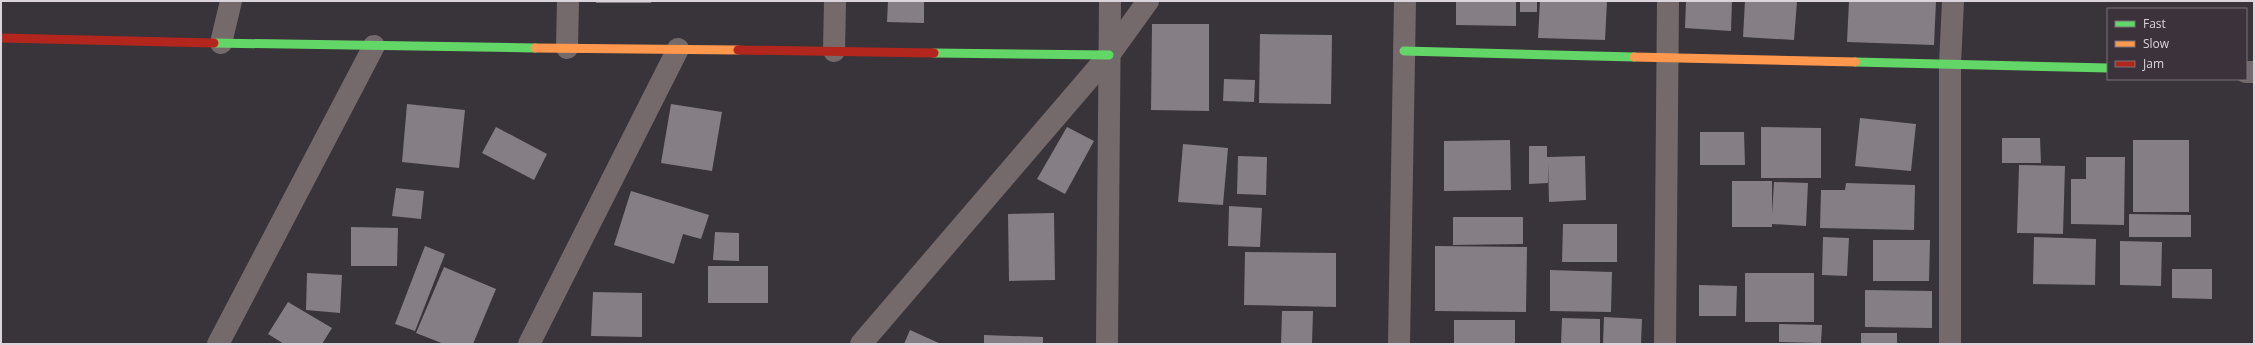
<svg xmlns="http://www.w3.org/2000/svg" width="2255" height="345" viewBox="0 0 2255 345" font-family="'Open Sans',sans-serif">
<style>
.building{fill:#857e85}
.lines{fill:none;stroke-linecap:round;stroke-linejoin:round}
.street{stroke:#756a6b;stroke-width:22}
.fast{stroke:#63d668;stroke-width:9}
.slow{stroke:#ff974d;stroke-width:9}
.jam{stroke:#b3261e;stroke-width:9}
</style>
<rect width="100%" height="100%" fill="#393439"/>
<!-- building -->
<g class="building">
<rect x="596" y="1" width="55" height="2"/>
<path d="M888,1H924V23L887,22Z"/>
<path d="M1456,1H1516V26L1456,25Z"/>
<rect x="1520" y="1" width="17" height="11"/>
<path d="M1540,1H1607L1605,40L1538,38Z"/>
<path d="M1686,1H1732L1731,31L1685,28Z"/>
<path d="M1745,1H1797L1794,40L1743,37Z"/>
<path d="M1849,1H1936L1934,45L1847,42Z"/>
<path d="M1152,24H1209V111L1151,110Z"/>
<path d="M1260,34L1332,35L1331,104L1259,103Z"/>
<path d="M1224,79L1255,80L1254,102L1223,101Z"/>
<path d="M407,104L465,110L459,168L402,162Z"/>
<path d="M671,104L722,112L712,171L661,163Z"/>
<path d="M1860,118L1916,124L1911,171L1855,166Z"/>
<path d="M496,127L547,154L534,180L482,153Z"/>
<path d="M1067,127L1094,141L1065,194L1037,179Z"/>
<path d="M1761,127L1821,128V178H1761Z"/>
<path d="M1700,132H1744L1745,165H1700Z"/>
<path d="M2002,138H2040L2041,163H2002Z"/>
<path d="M1510,140L1511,190L1444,191V141Z"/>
<rect x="2133" y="140" width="56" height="72"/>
<path d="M1183,144L1228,148L1223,205L1178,202Z"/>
<path d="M1529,146H1547V157L1585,156L1586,200L1549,202L1548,162V183L1529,184Z"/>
<path d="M1238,156L1267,157L1266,195L1237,194Z"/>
<path d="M2086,157H2125L2124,225L2071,224V179H2086Z"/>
<path d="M2019,165L2065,166L2063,234L2017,233Z"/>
<path d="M1732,181H1772V214L1774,182L1808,183L1806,226L1772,224V227H1732Z"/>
<path d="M1846,183L1915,185L1914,230L1820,228L1821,190H1845Z"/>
<path d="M396,188L424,191L421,219L392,216Z"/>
<path d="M631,191L709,215L701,239L683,234L674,264L614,245Z"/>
<path d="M1229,206L1262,208L1260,247L1228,246Z"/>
<path d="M1054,213L1055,280L1009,281L1008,214Z"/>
<path d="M2129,214L2191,215V237H2129Z"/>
<path d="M1453,217H1523V244L1453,245Z"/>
<path d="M1563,224H1617V262H1562Z"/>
<path d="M351,227L398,228L397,266H351Z"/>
<path d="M715,232L739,233V261L713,260Z"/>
<path d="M1823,237L1849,238L1847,276L1822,275Z"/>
<path d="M2034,237L2096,239L2095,285L2033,284Z"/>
<path d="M1873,240H1930L1929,281H1873Z"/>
<path d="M2120,241L2162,242L2161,286L2120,285Z"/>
<path d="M425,246L445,254L415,331L395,324Z"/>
<path d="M1435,246L1527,247L1526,312L1435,311Z"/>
<path d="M1245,252L1336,253V307L1244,305Z"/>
<rect x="708" y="266" width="60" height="37"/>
<path d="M444,267L496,289L473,344H444L416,333Z"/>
<path d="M2172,269H2212V299L2172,298Z"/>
<path d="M1550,270L1612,272L1611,312L1550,311Z"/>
<path d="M307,273L342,275L340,313L306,310Z"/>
<rect x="1745" y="273" width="69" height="49"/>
<path d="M1699,285L1737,286L1736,316H1699Z"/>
<path d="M1865,290L1932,291V328L1865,327Z"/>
<path d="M593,292L642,293V337L591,336Z"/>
<path d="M288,302L332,328L322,344H284L268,334Z"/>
<path d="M1282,311H1313L1312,344H1281Z"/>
<path d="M1604,317L1642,319L1641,344H1603Z"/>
<path d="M1562,318L1600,319V344H1561Z"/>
<rect x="1454" y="320" width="61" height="24"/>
<path d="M1779,324L1822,325L1821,343L1779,342Z"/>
<path d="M910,330L941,344H904Z"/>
<rect x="1861" y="333" width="36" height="11"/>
<path d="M984,335L1043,337V344H984Z"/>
</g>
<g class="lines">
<!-- street -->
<g class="street">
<path d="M221,43L231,1"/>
<path d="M567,48L568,1"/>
<path d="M834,51L835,1"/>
<path d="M2246,72H2254"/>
<path d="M218,344L374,46"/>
<path d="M529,344L678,49"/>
<path d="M861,344L1109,55L1148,1"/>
<path d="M1107,344L1110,1"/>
<path d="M1399,344L1405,1"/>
<path d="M1665,344L1668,1"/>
<path d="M1950,344V64L1953,1"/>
</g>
<!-- fast -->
<g class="fast">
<path d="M214,43L535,48"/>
<path d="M1404,51L1634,57"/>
<path d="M934,53L1109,55"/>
<path d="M1855,62L2108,68"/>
</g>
<!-- slow -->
<g class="slow">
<path d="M535,48L738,50"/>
<path d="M1634,57L1855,62"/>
</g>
<!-- jam -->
<g class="jam">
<path d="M1,38L214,43"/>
<path d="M738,50L934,53"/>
</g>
</g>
<!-- border -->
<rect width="2255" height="345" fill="none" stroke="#dbd5db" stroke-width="4"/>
<!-- legend -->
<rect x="2107" y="8" width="140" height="72" fill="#3b323b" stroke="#7b737b"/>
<rect x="2115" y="21" width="20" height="6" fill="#63d668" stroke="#7b737b"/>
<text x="2143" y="28" font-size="12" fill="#dbd5db">Fast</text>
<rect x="2115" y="41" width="20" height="6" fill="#ff974d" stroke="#7b737b"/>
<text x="2143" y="48" font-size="12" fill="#dbd5db">Slow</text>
<rect x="2115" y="61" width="20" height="6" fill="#b3261e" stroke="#7b737b"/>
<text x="2143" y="68" font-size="12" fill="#dbd5db">Jam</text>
</svg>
